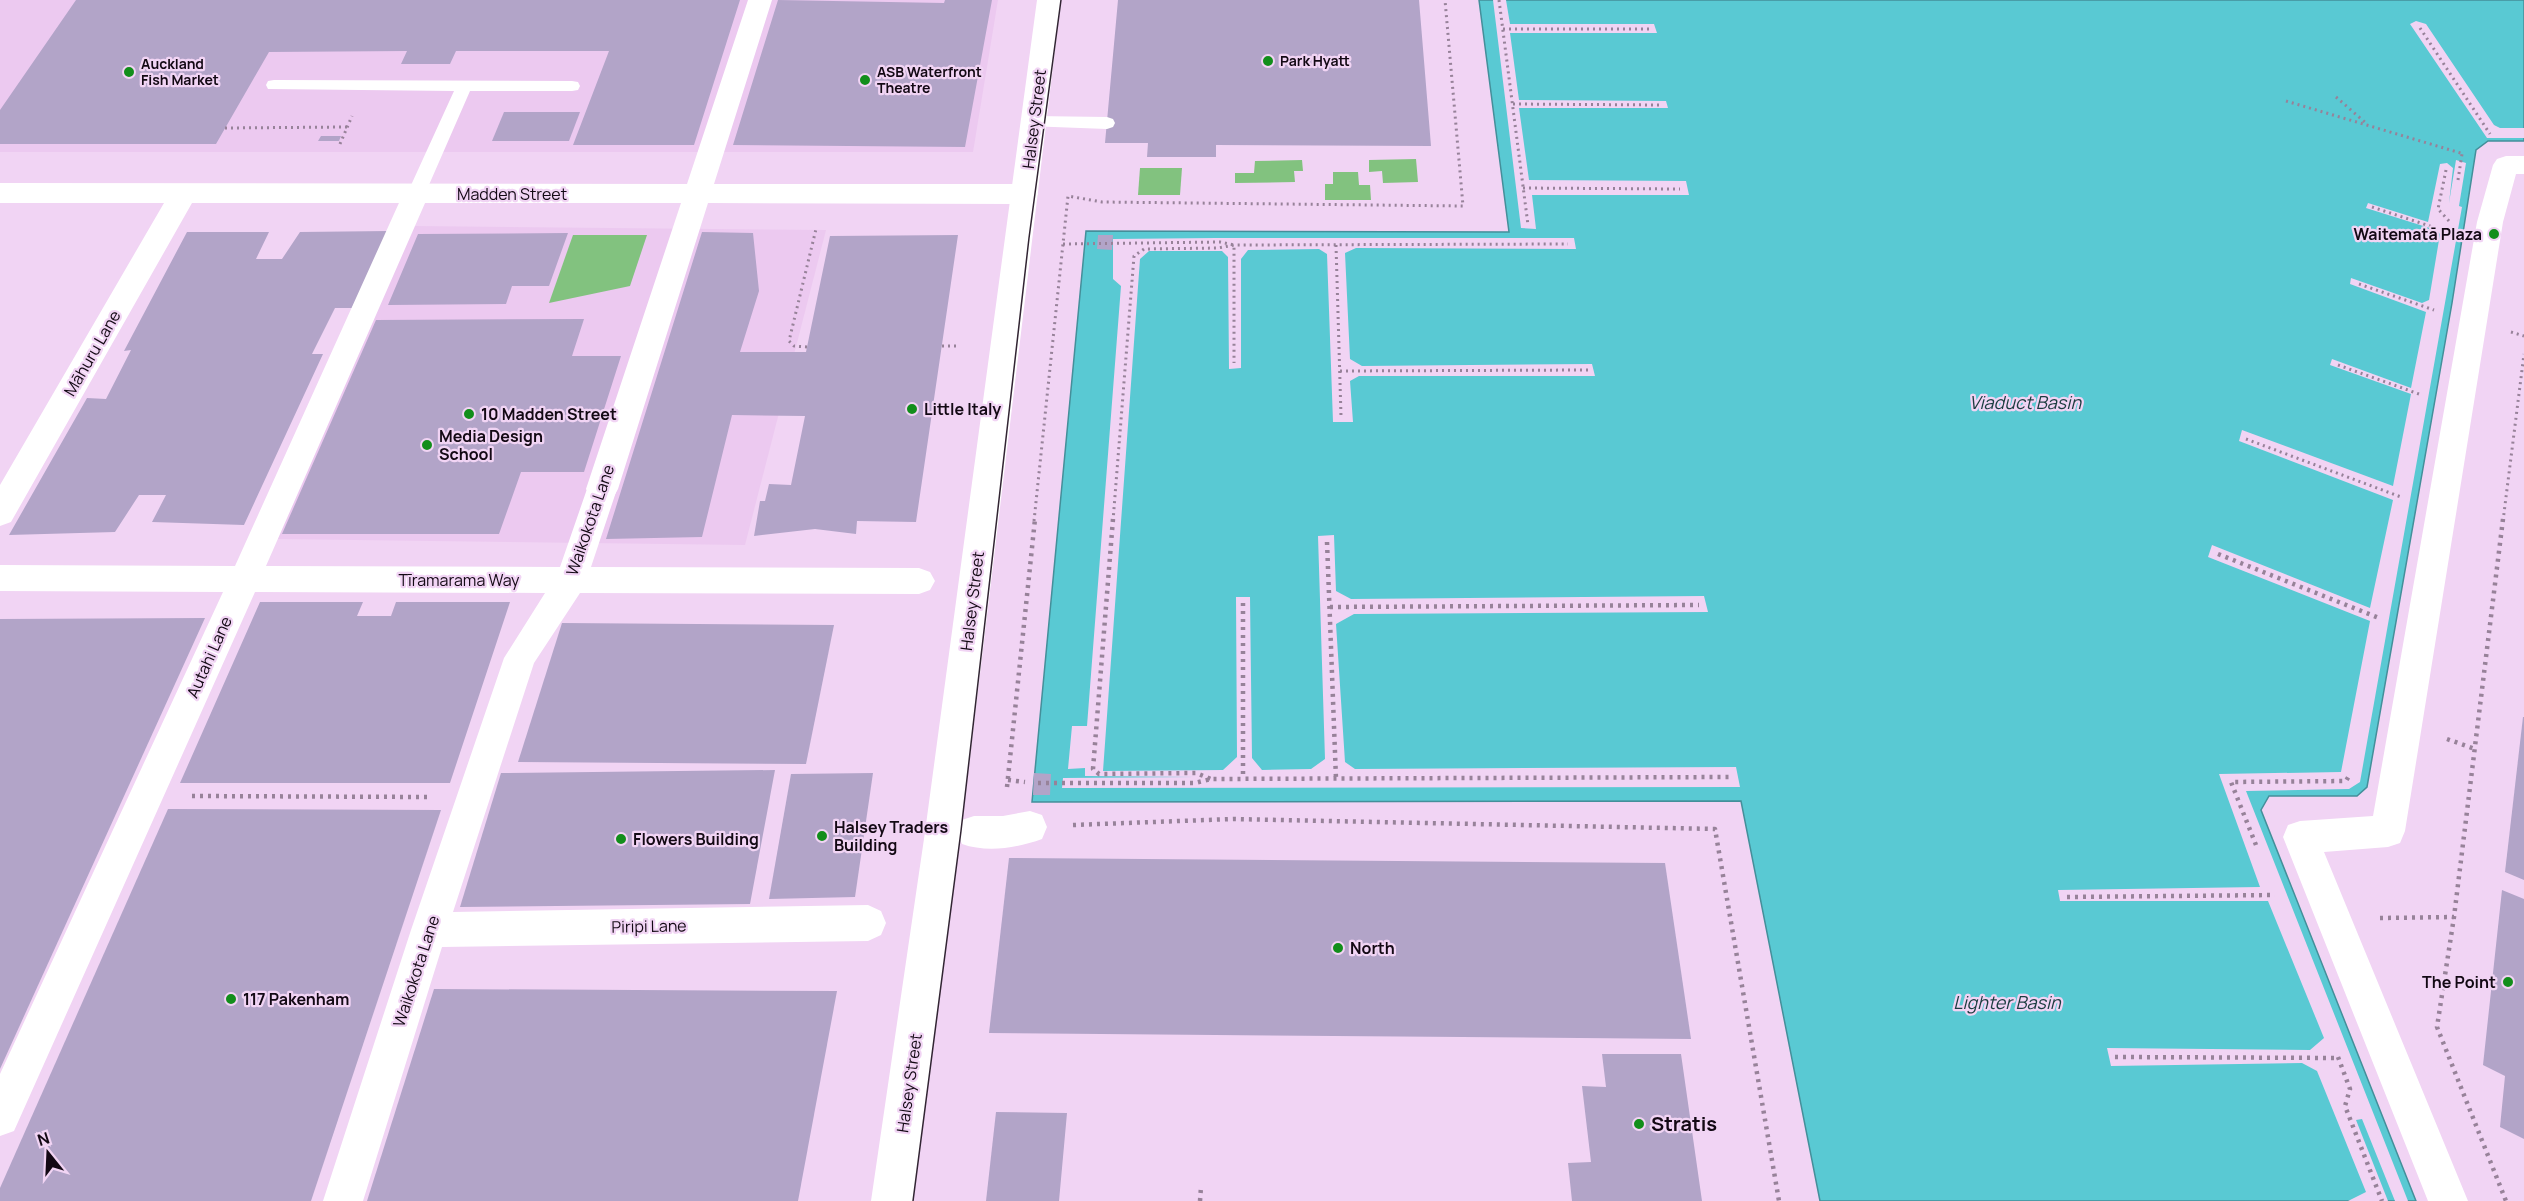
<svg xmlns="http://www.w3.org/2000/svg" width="2524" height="1201" viewBox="0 0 2524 1201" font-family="Manrope,sans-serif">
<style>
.built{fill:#ecc9f0}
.green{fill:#82c27f}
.water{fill:#59c9d3;stroke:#448f9a;stroke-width:1.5}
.pier{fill:#f1d4f4}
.building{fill:#b2a4c8}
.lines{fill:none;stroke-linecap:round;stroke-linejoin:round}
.path-far1{stroke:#978299;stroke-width:3;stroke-dasharray:2 4;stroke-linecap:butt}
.path{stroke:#978299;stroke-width:4.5;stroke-dasharray:3 5;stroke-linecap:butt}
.service{fill:#fff;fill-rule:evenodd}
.pedestrian{fill:#fff;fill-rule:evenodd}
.minor{fill:#fff;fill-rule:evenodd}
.secondary{fill:#fff;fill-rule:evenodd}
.tram{stroke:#322533;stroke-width:1.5}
.poi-dot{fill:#128e1b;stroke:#f1d4f4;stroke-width:2}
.labels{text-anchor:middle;stroke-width:4.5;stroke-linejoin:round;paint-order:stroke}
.far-poi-label{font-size:14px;font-weight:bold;fill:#130914;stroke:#f1d4f4;text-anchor:start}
.street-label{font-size:16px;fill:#130914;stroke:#f1d4f4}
.poi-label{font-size:16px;font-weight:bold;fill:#130914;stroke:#f1d4f4;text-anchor:start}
.water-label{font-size:18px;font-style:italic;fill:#1a3c3f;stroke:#f1d4f4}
.near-poi-label{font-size:20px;font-weight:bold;fill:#130914;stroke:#f1d4f4;text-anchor:start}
</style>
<rect width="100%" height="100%" fill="#f1d4f4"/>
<!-- built -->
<g class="built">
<path d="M0,0H998L973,152H0Z"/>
<path d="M414,226L826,230L745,545L277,539Z"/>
</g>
<!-- green -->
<g class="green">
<path d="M1416,159L1418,182L1383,183L1382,171L1369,172V160Z"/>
<path d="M1302,160L1303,171H1294L1295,182L1235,183V173H1254L1255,161Z"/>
<path d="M1140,168H1182L1180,195H1138Z"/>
<path d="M1333,172H1358L1359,185H1370L1371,200H1325V184H1333Z"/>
<path d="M573,235H647L630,286L549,303Z"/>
</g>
<!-- water -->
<path class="water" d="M1479,0H2524V141H2488L2476,150L2452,303L2367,787L2357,796H2269L2261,810L2416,1201H1820L1741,801L1032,802L1086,231L1509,232Z"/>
<!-- pier -->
<g class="pier">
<path d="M1493,0H1506L1510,24H1654L1657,33H1510L1519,100L1666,101L1668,108H1519L1529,180L1686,181L1689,195H1532L1536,229L1521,228Z"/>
<path d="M2416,21L2426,24L2494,125L2500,128H2524V138H2487L2410,24Z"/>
<path d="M2456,160L2466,163L2459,206L2462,207L2360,782L2349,789L2246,791L2408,1201H2395L2362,1119L2356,1120L2388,1201H2348L2366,1192L2317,1071L2302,1063L2111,1066L2107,1048L2310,1050L2324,1038L2268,901H2060L2058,890L2260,887L2219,774L2341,772L2370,621L2208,557L2212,545L2370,608L2393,500L2239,441L2242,430L2393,486L2411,394L2330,365L2332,359L2411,388L2426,312L2350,284L2351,278L2422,303L2429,300L2440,234L2436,230L2366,208L2368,203L2428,222L2440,164L2447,163L2453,168L2449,203Z"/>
<path d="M1216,238H1574L1576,249L1356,248L1345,253L1350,359L1362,366L1592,364L1595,376H1359L1350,381L1353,422H1333L1327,254L1319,249L1248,250L1241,259V368L1229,369L1228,257L1222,251H1149L1140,259L1103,771L1223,770L1237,757L1236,597H1250L1252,758L1262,770L1311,769L1325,759L1318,536L1334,535L1336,591L1351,599L1704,596L1708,612L1354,614L1336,624L1345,762L1355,769L1736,767L1740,787L1062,788L1063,778L1195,777L1085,776V768L1068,769L1072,726H1087L1121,286L1113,279V239Z"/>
</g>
<!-- building -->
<g class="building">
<path d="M76,0H740L694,145H573L609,51H456L450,64H401L407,51L269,52L216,144H0V110Z"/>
<path d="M778,0L944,3L945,0H992L965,147L733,145Z"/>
<path d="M1118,0H1419L1431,146L1216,145V157H1147L1148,143H1105Z"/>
<path d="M504,112H580L569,141H492Z"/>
<path d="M321,136H341L339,141H318Z"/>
<path d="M389,231L352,308H335L312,354H323L244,525L152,522L166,495H139L115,532L9,535L87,398L106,399L131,350L124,351L187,232H269L256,259H282L300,232Z"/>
<path d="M702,232L753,233L759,291L740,352H806L830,236L958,235L916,522L857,521L856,534L815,529L754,536L760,501H765L769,484L791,485L805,416L732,415L702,537L606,539Z"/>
<path d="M568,233L549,286H512L506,304L388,305L418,234Z"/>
<path d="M1098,235H1113L1112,250L1097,249Z"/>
<path d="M584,319L572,356H621L584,472H521L499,534H282L376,320Z"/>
<path d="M260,602H363L357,616H391L396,602H510L450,783H180Z"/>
<path d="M205,618L0,1069V619Z"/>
<path d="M562,623L834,625L806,764L518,762Z"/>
<path d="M2523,717H2524V880L2505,872Z"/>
<path d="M775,770L750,904L460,907L501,773Z"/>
<path d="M873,773L855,897L769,899L791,774Z"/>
<path d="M1034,773L1051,774L1050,795H1033Z"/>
<path d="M168,809L441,810L311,1201H0V1188Z"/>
<path d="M1009,858L1665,863L1691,1039L989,1033Z"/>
<path d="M2502,890L2524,899V1139L2500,1127L2505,1076L2483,1065Z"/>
<path d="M434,989L837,991L798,1201H367Z"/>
<path d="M1602,1054H1681L1702,1201H1572L1568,1163L1591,1162L1582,1086L1606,1087Z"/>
<path d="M996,1112L1067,1113L1059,1201H986Z"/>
</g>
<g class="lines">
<!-- path-far1 -->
<g class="path-far1">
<path d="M1499,0L1528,225"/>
<path d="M2420,28L2490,134"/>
<path d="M1503,29H1649"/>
<path d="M2336,97L2367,124"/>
<path d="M2286,101L2464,154"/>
<path d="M1513,104L1662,105"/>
<path d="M225,128L347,127"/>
<path d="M340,144L352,116"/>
<path d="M2446,170L2438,209L2450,222"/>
<path d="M2458,180L2462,154"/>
<path d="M1523,188L1680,189"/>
<path d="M2372,207L2448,232"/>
<path d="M1063,244L1220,242L1234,245V363"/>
<path d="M1336,245L1341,416"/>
<path d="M2359,284L2434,310"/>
<path d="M2511,332L2524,336"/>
<path d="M942,346H956"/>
<path d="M807,347L794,346L789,341L816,229"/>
<path d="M2338,365L2419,394"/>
<path d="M1340,371L1588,370"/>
<path d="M2246,439L2401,497"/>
<path d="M1034,521L1068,196L1102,202L1463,206L1445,0"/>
<path d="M1113,521L1134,256L1144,249L1218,248L1234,245L1568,244"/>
<path d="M2503,521L2524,354"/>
</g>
<!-- path -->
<g class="path">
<path d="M1113,519L1093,769L1099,774L1196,773L1211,779"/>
<path d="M2503,519L2454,917L2437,1027L2506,1201"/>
<path d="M1327,542L1336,779"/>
<path d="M2218,554L2379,618"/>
<path d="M1243,603V779"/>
<path d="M1330,607L1699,605"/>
<path d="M2447,739L2475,749"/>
<path d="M1008,780L1025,782"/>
<path d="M1038,783H1195L1211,779L1731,777"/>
<path d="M1007,787L1035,519"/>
<path d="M192,796L427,797"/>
<path d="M1073,825L1233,819L1715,829L1779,1201"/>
<path d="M2256,845L2231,782L2346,781L2350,774"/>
<path d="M2067,897L2275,895"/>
<path d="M2380,918L2454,917"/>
<path d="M2115,1057L2338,1058"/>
<path d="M2338,1057L2350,1089L2345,1106L2382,1201"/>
<path d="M1200,1201L1201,1187"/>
</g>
<!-- service -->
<g class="service">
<path d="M274,80L572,81L578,82L580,86L578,90L572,91H470L425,194L422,198H410L407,194L454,91L268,89L266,85L268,81Z"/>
<path d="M1033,116L1107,117L1113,119L1115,123L1113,127L1107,129L1027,126L1025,122L1027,118Z"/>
</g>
<!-- pedestrian -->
<g class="pedestrian">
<path d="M2506,156H2524V174H2516L2503,222L2405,831L2400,843L2388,847L2324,852L2468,1201H2428L2283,837L2288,825L2300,821L2373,816L2477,222L2493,165L2497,159Z"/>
<path d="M416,185L425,188L429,194L266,566L560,567L587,489L591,480L602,477L613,480L617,489L591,567L919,568L930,572L935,581L930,590L919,594L580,593L534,663L453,912L868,905L881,911L886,923L881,935L868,941L442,947L363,1201H323L411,930L504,658L545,593L255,592L14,1131L0,1136V1074L223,592L0,591V565L235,566L403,194L407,188Z"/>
<path d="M1030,811L1042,815L1047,827L1042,839C1017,848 987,853 962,844L957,832L962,820L974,816H1003Z"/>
</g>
<!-- minor -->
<path class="minor" d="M748,0H772L714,184H1024L1034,187L1038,194L1034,201L1024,204L708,203L618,489L613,498L602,502L591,498L586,489L681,203H192L11,522L0,526V485L164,203H0V183L687,184Z"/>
<!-- secondary -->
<path class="secondary" d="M1037,0H1061L961,832L913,1201H871L925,832Z"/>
<!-- tram -->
<path class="tram" d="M913,1201L961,831L1029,238L1061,0"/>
</g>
<!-- markers -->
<g class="poi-dot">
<circle cx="1268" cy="61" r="6"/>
<circle cx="129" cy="72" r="6"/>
<circle cx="865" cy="80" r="6"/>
<circle cx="2494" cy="234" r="6"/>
<circle cx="912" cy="409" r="6"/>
<circle cx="469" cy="414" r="6"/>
<circle cx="427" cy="445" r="6"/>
<circle cx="822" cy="836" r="6"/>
<circle cx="621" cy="839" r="6"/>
<circle cx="1338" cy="948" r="6"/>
<circle cx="2508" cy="982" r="6"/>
<circle cx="231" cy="999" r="6"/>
<circle cx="1639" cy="1124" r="6"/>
</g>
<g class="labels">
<!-- far-poi labels -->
<g class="far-poi-label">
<text x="1280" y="66">Park Hyatt</text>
<text x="141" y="69">Auckland<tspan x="141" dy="16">Fish Market</tspan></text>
<text x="877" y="77">ASB Waterfront<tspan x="877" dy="16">Theatre</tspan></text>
</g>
<!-- street labels -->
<g class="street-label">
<text transform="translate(1034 119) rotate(-83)" y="6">Halsey Street</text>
<text x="512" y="200">Madden Street</text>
<text transform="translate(92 353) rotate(-60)" y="6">Māhuru Lane</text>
<text transform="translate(590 520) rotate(-71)" y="6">Waikokota Lane</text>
<text x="459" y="586">Tīramarama Way</text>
<text transform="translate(972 601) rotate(-83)" y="6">Halsey Street</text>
<text transform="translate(209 657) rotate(-66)" y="6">Autahi Lane</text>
<text transform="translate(649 926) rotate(-1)" y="6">Piripi Lane</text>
<text transform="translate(416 971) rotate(-72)" y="6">Waikokota Lane</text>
<text transform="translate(909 1083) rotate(-82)" y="6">Halsey Street</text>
</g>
<!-- poi labels -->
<g class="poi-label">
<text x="2482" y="240" text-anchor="end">Waitematā Plaza</text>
<text x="924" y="415">Little Italy</text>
<text x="481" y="420">10 Madden Street</text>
<text x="439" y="442">Media Design<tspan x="439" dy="18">School</tspan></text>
<text x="834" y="833">Halsey Traders<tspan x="834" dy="18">Building</tspan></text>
<text x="633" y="845">Flowers Building</text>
<text x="1350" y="954">North</text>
<text x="2496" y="988" text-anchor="end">The Point</text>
<text x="243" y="1005">117 Pakenham</text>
</g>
<!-- water labels -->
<g class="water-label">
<text x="2025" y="409">Viaduct Basin</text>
<text x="2007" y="1009">Lighter Basin</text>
</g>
<!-- near-poi labels -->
<g class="near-poi-label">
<text x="1651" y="1131">Stratis</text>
</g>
</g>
<!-- north arrow -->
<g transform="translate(48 1153) rotate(342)" stroke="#f1d4f4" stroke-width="4.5" paint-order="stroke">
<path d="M0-4.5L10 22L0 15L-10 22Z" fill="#130914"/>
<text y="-9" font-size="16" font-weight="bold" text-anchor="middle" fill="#130914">N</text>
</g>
</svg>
